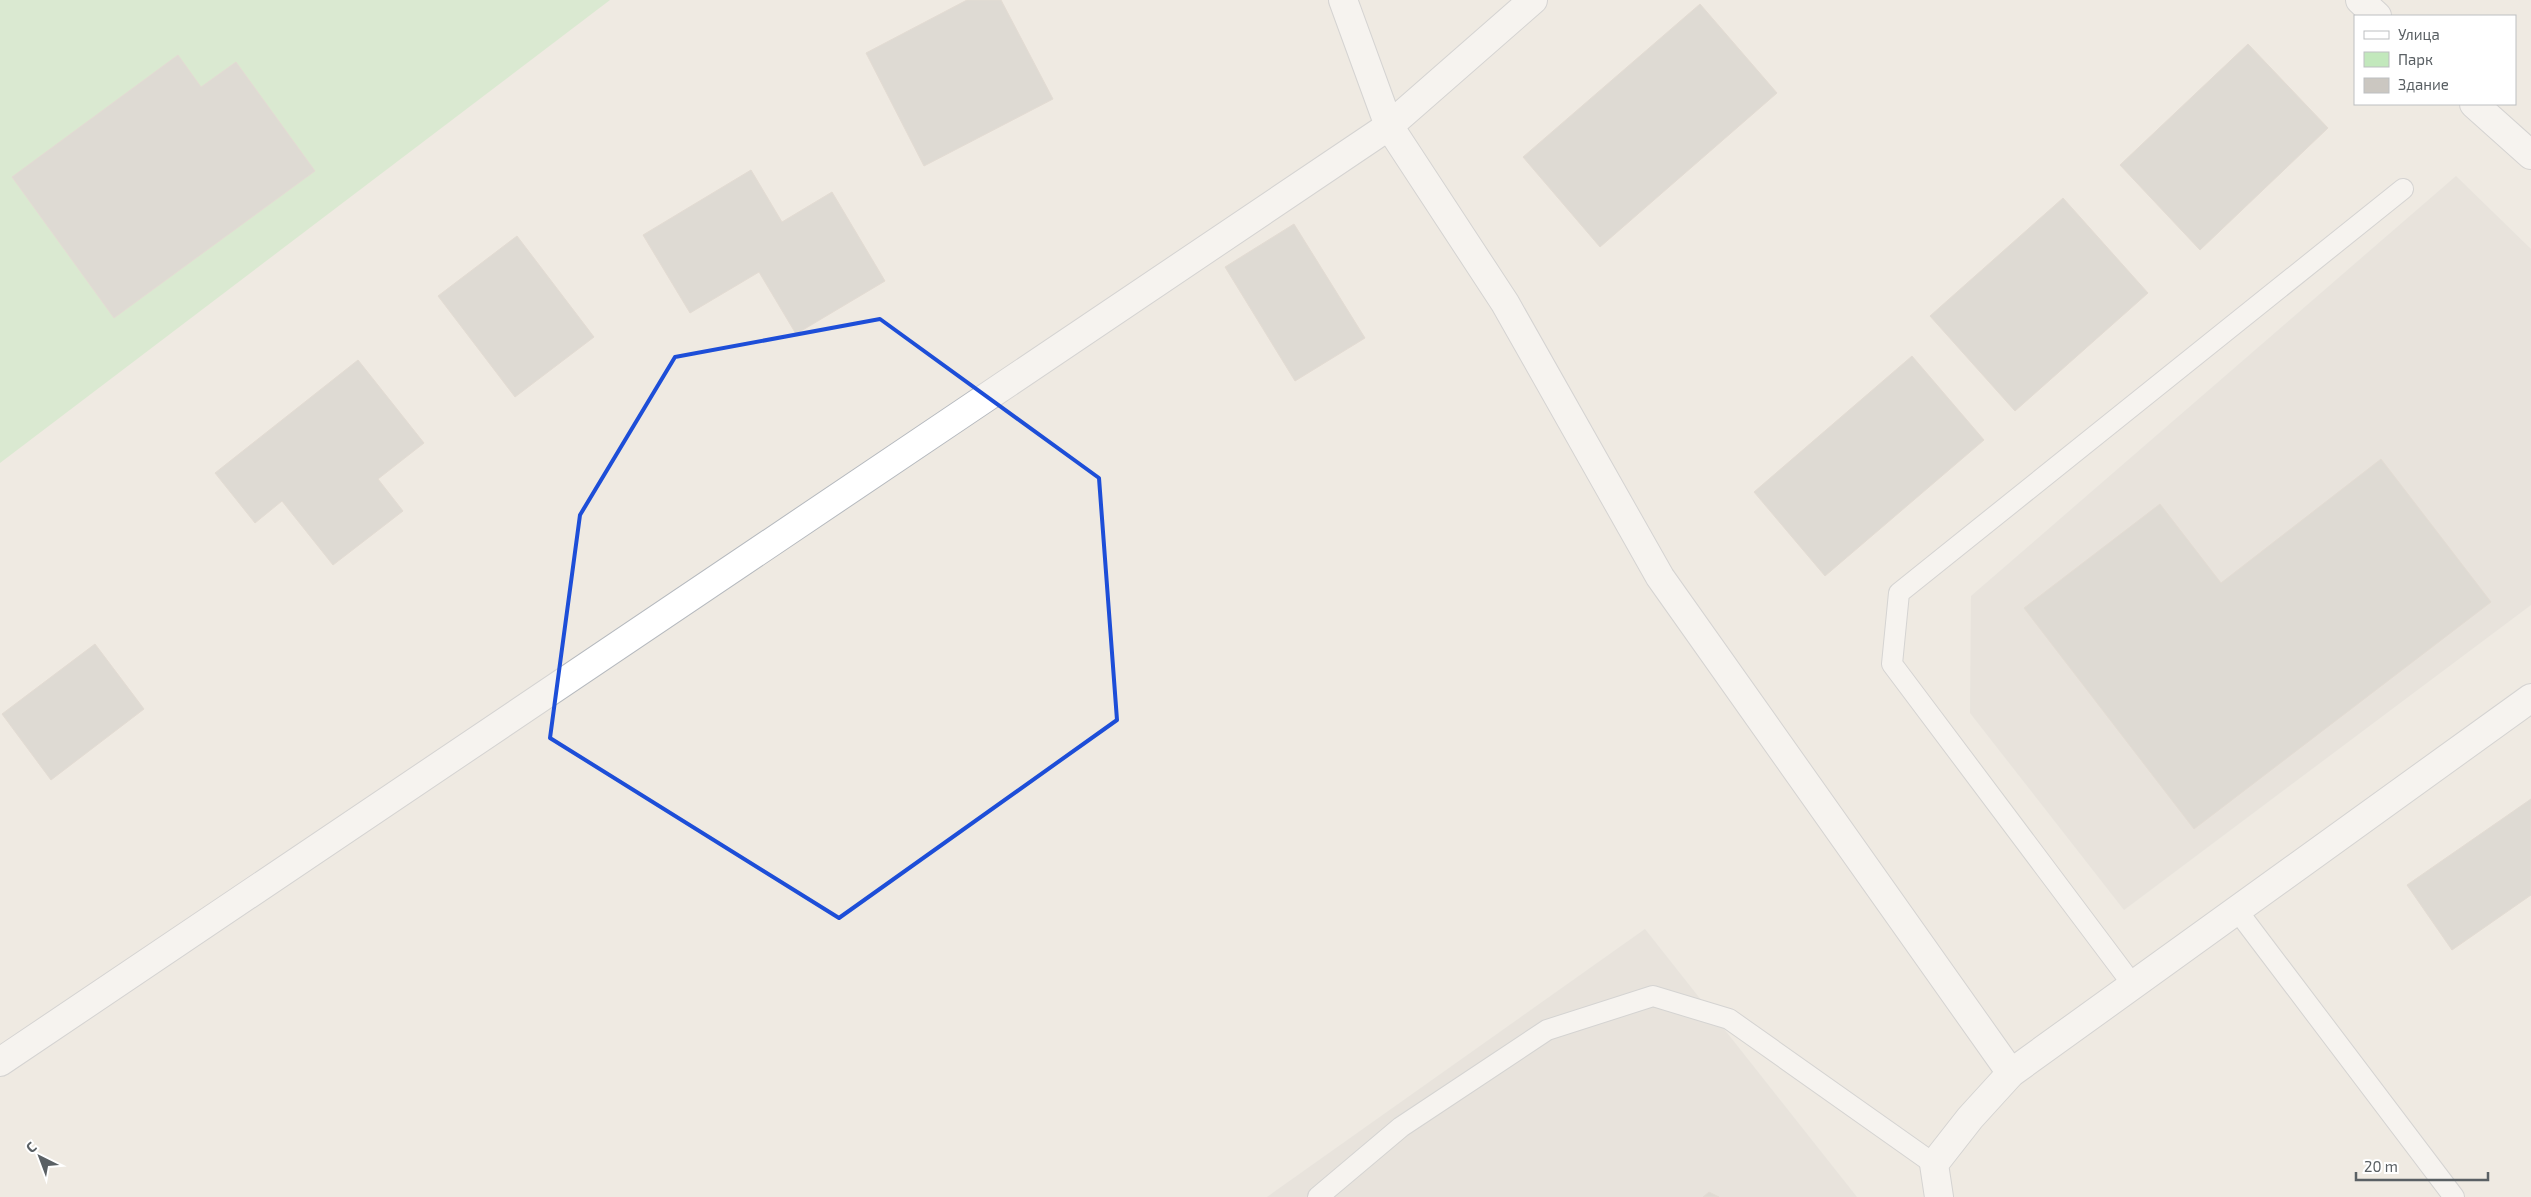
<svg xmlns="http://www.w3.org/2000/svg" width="2531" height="1197" viewBox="0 0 2531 1197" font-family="'Exo 2',sans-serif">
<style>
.industrial{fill:#dfdcd6}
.green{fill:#c2e8bc}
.building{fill:#cbc7c1;stroke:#d4cbc0}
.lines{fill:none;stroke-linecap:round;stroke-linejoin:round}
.lane-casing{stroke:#b5b9be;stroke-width:22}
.street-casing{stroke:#b5b9be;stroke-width:30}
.lane{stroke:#fff;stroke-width:20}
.street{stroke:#fff;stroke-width:28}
.marked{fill:none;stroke:#1d4ed8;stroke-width:4;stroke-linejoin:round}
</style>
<rect width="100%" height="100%" fill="#efeae2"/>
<!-- industrial -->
<g class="industrial">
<path d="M2456,176L2531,249V605L2124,910L1970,713L1971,596Z"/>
<path d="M1645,929L1857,1197H1267Z"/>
</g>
<!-- green -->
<path class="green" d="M0,0H610L0,463Z"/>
<!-- building -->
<g class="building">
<path d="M967,0H1001L1053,99L924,166L866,53Z"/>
<path d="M1700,4L1777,93L1600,247L1523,157Z"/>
<path d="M2248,44L2328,128L2200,250L2120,165Z"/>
<path d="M178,55L201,87L236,62L315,171L114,318L12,177Z"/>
<path d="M751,170L782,222L832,192L885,281L796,334L759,272L690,313L643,235Z"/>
<path d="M2063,198L2148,293L2015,411L1930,316Z"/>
<path d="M1294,224L1365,338L1295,381L1225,267Z"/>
<path d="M517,236L594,337L515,397L438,296Z"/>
<path d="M1912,356L1984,440L1825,576L1754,492Z"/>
<path d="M358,360L424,443L378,479L403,511L333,565L282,501L255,523L215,473Z"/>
<path d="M2381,459L2491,602L2194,829L2024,608L2160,504L2221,583Z"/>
<path d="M95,644L144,709L51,780L2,714Z"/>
<path d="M2531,799V895L2452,950L2407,885Z"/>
<path d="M1709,1192L1719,1197H1703Z"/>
</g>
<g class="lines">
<defs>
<g id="lane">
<path d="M2236,909L2454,1197"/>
<path d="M2133,985L1892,664L1899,593L2403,189"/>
<path d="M1318,1197L1401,1127L1547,1030L1653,996L1729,1019L1934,1164"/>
</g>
<g id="street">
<path d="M1343,0L1389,126L1505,303L1660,577L2011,1073"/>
<path d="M2360,0L2377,16"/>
<path d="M2474,104L2531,155"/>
<path d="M0,1062L1389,126L1533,0"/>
<path d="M1939,1197L1934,1164L1970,1118L2011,1073L2531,698"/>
</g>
</defs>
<!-- lane casing -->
<use href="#lane" class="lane-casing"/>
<!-- street casing -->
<use href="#street" class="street-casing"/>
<!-- lane -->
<use href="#lane" class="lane"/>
<!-- street -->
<use href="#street" class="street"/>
</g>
<!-- marked area -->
<path d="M0 0H2531V1197H0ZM880,319L1099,478L1117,720L839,918L550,738L580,515L675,357Z" fill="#efeae2" fill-opacity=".55" fill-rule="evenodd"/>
<path class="marked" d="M880,319L1099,478L1117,720L839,918L550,738L580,515L675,357Z"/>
<!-- legend -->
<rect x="2354" y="15" width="162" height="90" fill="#ffffff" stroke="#bdbfc1"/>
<rect x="2364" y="31" width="25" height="8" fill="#ffffff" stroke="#bdbfc1"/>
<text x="2398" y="40" font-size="15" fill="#5a6064">Улица</text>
<rect x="2364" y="52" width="25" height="15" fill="#c2e8bc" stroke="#bdbfc1"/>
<text x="2398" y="65" font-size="15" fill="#5a6064">Парк</text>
<rect x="2364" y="78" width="25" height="15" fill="#cbc7c1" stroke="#bdbfc1"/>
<text x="2398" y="90" font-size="15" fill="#5a6064">Здание</text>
<!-- north arrow -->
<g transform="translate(40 1157) rotate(318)" stroke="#ffffff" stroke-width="4" paint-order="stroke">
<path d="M0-4L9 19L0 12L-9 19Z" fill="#5a6064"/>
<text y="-8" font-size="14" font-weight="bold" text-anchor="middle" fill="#5a6064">С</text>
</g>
<!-- scale -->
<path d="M2356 1172v8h132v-8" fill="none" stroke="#5a6064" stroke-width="2.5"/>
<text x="2364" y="1172" font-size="15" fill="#5a6064" stroke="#ffffff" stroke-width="4" paint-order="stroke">20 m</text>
</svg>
